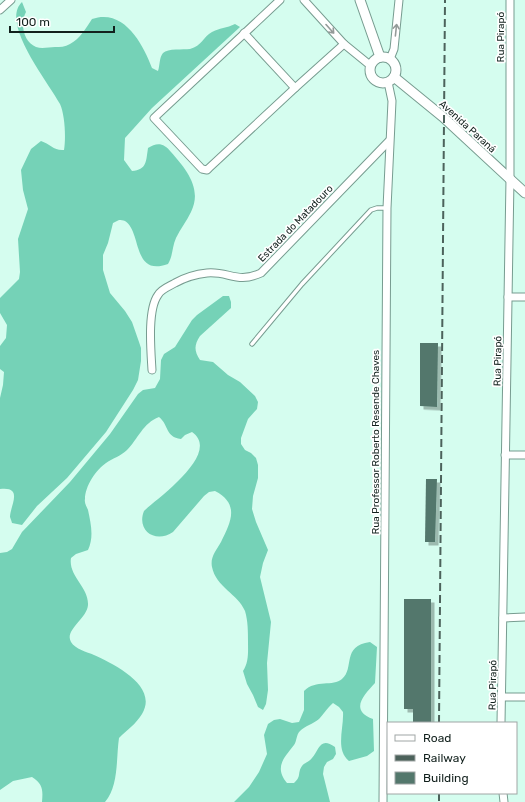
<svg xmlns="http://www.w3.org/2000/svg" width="525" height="802" viewBox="0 0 525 802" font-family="Rubik,sans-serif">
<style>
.forest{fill:#75d2b7}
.building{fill:#53776c;filter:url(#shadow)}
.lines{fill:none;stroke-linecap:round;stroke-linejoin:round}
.service-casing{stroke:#779c90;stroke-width:5.5}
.minor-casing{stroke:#779c90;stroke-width:9}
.tertiary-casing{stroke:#779c90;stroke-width:11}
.service{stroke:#fff;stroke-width:3.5}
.minor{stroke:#fff;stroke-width:7}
.tertiary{stroke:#fff;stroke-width:9}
.rail{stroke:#4c625b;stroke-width:2;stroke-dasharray:8 4;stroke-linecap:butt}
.oneway{stroke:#949b99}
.labels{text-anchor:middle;stroke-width:3.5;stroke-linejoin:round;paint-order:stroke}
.street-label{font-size:10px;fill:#12211d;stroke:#fff}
</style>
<defs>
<filter id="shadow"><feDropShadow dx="3.5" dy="3.5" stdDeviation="0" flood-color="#0004"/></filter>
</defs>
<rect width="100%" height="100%" fill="#d5fdef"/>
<!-- forest -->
<g class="forest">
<path d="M22,2L26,12C20,23 23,42 36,47C42,49 49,47 55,47C60,47 65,47 70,44C80,39 86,28 92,19C124,8 143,44 152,68L158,71C160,65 159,58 163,53C168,48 183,50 190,49C202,46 203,37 212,32C219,28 227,28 235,24L240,27L152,108L125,138L124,160L132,171C147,170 146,161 148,148C157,142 164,143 171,152C185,168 203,188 191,212C187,221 180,229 176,238C172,247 173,256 168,264C132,277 142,232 125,221C123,220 121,220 119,220L113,223L108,243L103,255V270L110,293L125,311L132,322L139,342L141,348V361L138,380L133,390L106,432L67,478L37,506L22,525L12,523C12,522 10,517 10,517C10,506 24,486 0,489V398L3,385L4,372L0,369V346L6,338L7,325L0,313V298L19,279L20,272L18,239L28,209L23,190L21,170L31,149L41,141C50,144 54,151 64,150C66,138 65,115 60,104C47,80 0,23 22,2Z"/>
<path d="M223,296H229L231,302V308L200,336C194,345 194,351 200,360L213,362L228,375L240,382L255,396L258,402L257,409L248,419L241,438V444L245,450L251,453L256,458L258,465V478L253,496L252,509L256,522L268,550L263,563L260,577L271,622L267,663L268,690L266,704L263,710L258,707L253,695L247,684L243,671C249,662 248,652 248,642C248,632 248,621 245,611C238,594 216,587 212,567C210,557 216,551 221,542C231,522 240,504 215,491L209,492L204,496L173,532C156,544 136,531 144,511C158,498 222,453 192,432L185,435L181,439C165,437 169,425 159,417C143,423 138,439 127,450C121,456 113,458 106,463C96,470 85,486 85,499C84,503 87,507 88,510C91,524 94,537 88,550L76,554L71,558C68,576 89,587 88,605C87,619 64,630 71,642C75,649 87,652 94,655C114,664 159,686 142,714C136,724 127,730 119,738C116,758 119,786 105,802H42C43,790 43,784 32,777L13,781L0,790V553L7,552L12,549L22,532L70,482L110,434L138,394L143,390L155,388L160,379L161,360L164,354L175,347L192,320L197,315Z"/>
<path d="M370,642L377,647L375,683C364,695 349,710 373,719L374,751L367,756L349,761C335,750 344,728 343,712L339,707L333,703C327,708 324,714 319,719C313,724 305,726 300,731C296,735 297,741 294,745C284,758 274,767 287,783H294C302,776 297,773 302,766C304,763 309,762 312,758C319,750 320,736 335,747L336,754L333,759L327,762L324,767L323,774L330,802H234L249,787L259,772L267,754L264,735L268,724L274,720L280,719L292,723L299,722L304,710V691C316,679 333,687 342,679C355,668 341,646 370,642Z"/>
</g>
<!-- building -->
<g class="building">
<path d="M420,343H438L437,407L420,406Z"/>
<path d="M426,479H437L435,542H425Z"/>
<path d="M404,599H431V723H413V709H404Z"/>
</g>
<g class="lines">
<defs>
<path id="service" d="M252,344L302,284L371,210L377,208H387"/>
<g id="minor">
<path d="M280,0L154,118L202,169L207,170L209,168L295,88L344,44"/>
<path d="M304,0L344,44L371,66"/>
<path d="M0,10L11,0"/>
<path d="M244,33L295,88"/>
<path d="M390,59L394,49L399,0"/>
<path d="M508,297H525"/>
<path d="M152,370C151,352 147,310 158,295C161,289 170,286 175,283C184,278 197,274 207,273C229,271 237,284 261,273L389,141"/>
<path d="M505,455H525"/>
<path d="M503,618L525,617"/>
<path d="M501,697H525"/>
<path d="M501,723L510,179V0"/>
<path d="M503,793L504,802"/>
<path d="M383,802L387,208L392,101L388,82"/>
</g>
<g id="tertiary">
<path d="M360,0L380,57"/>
<circle cx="383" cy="70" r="13"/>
<path d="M394,77L443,117L525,193"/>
</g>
</defs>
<!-- service casing -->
<use href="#service" class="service-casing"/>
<!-- minor casing -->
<use href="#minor" class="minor-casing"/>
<!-- tertiary casing -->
<use href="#tertiary" class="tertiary-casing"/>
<!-- service -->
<use href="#service" class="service"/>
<!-- minor -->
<use href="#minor" class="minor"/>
<!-- tertiary -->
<use href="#tertiary" class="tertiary"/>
<!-- rail -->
<g class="rail">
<path d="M439,723L445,0"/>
<path d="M439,793V802"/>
</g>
</g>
<!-- one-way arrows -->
<defs><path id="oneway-shaft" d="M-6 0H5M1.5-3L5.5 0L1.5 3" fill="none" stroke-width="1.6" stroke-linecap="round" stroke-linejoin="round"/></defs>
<g class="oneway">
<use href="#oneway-shaft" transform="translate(330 29) rotate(48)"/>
<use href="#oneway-shaft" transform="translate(396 30) rotate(-84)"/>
</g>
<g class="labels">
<!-- street labels -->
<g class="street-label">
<text transform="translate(500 37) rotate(-90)" y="4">Rua Pirapó</text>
<text transform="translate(468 126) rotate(42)" y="4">Avenida Paraná</text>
<text transform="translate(295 223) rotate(-46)" y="4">Estrada do Matadouro</text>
<text transform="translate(497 361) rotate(-89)" y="4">Rua Pirapó</text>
<text transform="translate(375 442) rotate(-90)" y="4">Rua Professor Roberto Resende Chaves</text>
<text transform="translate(492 685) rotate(-89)" y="4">Rua Pirapó</text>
</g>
</g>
<!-- legend -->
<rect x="387" y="722" width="130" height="72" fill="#ffffff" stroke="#a0a6a5"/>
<rect x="395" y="735" width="20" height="6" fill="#ffffff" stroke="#a0a6a5"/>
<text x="423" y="742" font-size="12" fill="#12211d">Road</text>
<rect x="395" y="755" width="20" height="6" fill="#4c625b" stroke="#a0a6a5"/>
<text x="423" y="762" font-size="12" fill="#12211d">Railway</text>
<rect x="395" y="772" width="20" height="12" fill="#53776c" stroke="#a0a6a5"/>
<text x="423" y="782" font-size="12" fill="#12211d">Building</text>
<!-- scale -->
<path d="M10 26v6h104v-6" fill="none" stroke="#12211d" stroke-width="2"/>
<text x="16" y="26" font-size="12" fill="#12211d" stroke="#ffffff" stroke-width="3" paint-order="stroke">100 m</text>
</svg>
